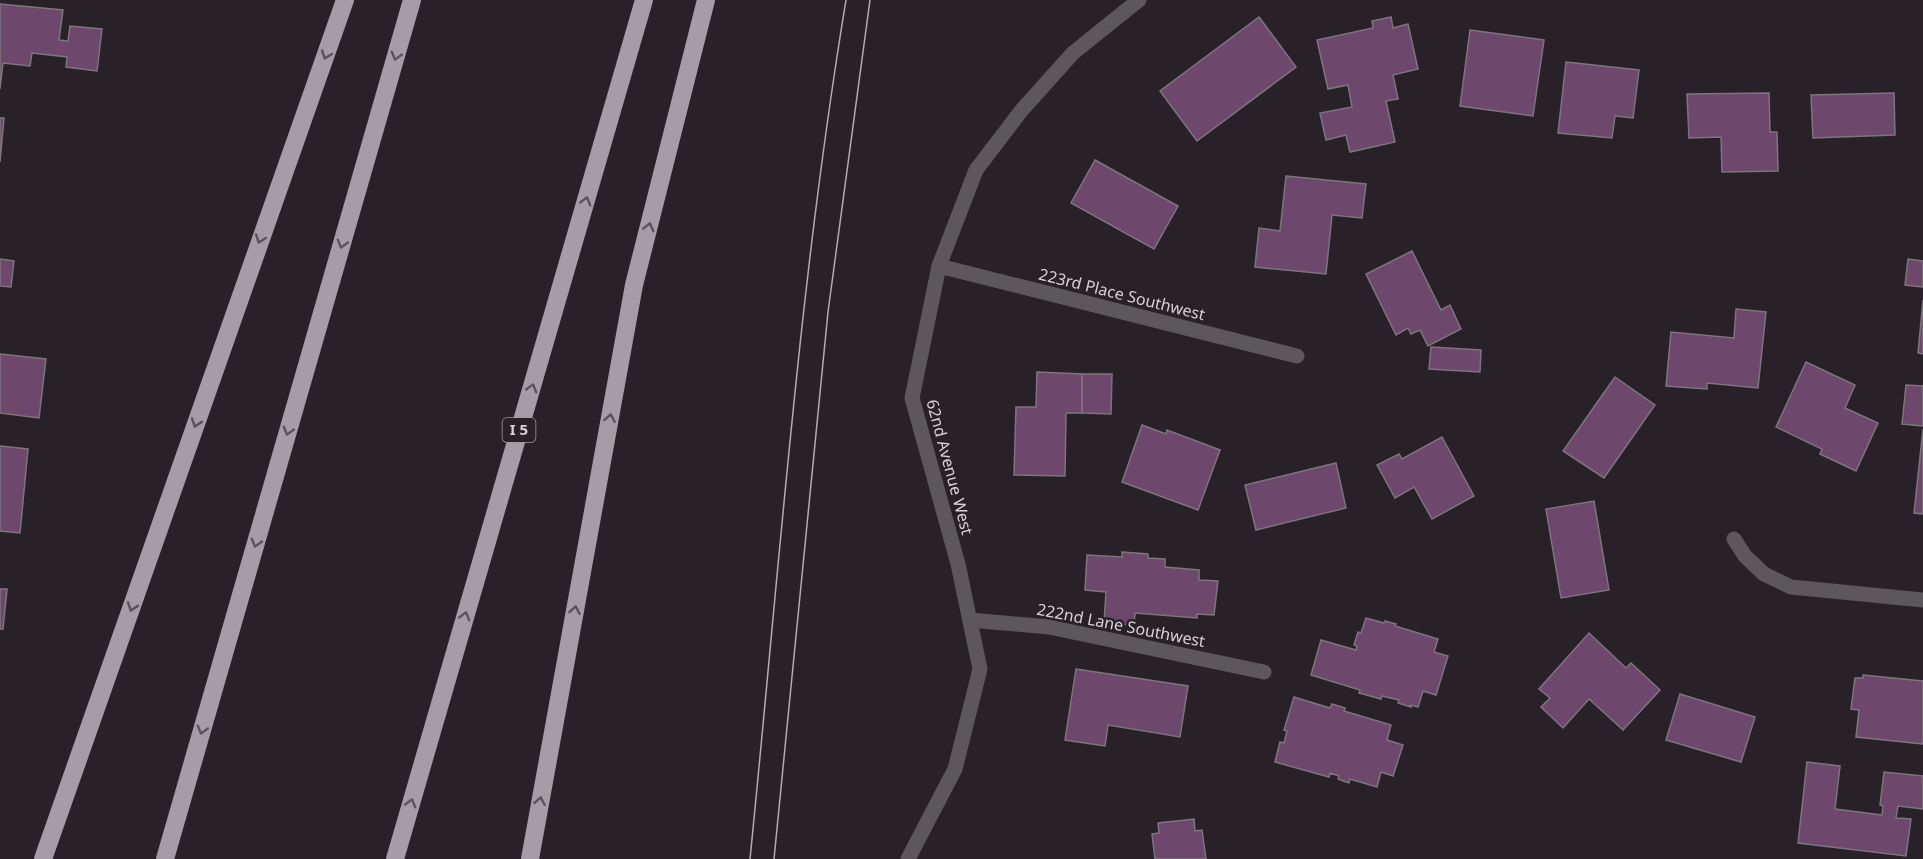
<svg xmlns="http://www.w3.org/2000/svg" width="1923" height="859" viewBox="0 0 1923 859" font-family="'Noto Sans',sans-serif">
<style>
.building{fill:#6d476c;stroke:#7d757d;stroke-width:1.5}
.lines{fill:none;stroke-linecap:round;stroke-linejoin:round}
.minor{stroke:#5b575a;stroke-width:15}
.motorway{stroke:#a59da5;stroke-width:18}
.tram{stroke:#b0acb0;stroke-width:1.5}
.oneway{stroke:#5a535a}
.labels{text-anchor:middle;stroke-width:5;stroke-linejoin:round;paint-order:stroke}
.shield{fill:#282228;stroke:#a29da2;stroke-width:1.5}
.shield-label{font-size:15px;font-weight:bold;fill:#d6d2d6}
.street-label{font-size:16px;fill:#d6d2d6;stroke:#282228}
</style>
<rect width="100%" height="100%" fill="#282228"/>
<!-- building -->
<g class="building">
<path d="M0,4L63,10L59,40L68,41L70,26L102,29L97,71L66,67L67,57L32,53L30,66L3,63L0,89Z"/>
<path d="M1259,17L1296,67L1197,141L1160,91Z"/>
<path d="M1391,17L1393,28L1408,24L1418,69L1393,75L1398,99L1386,101L1395,142L1350,152L1346,135L1326,140L1320,113L1352,107L1348,85L1328,89L1317,40L1373,28L1372,21Z"/>
<path d="M1470,30L1544,40L1533,116L1460,106Z"/>
<path d="M1566,62L1639,70L1633,118L1615,116L1612,138L1558,133Z"/>
<path d="M1769,93L1770,132H1777L1778,171L1722,172L1721,137L1689,138L1687,94Z"/>
<path d="M1894,93L1895,135L1813,138L1811,95Z"/>
<path d="M0,118H4L0,162Z"/>
<path d="M1095,160L1178,206L1154,249L1071,203Z"/>
<path d="M1286,176L1366,184L1362,218L1332,215L1326,274L1255,267L1259,228L1280,231Z"/>
<path d="M1412,251L1441,310L1450,305L1461,329L1428,346L1420,330L1411,334L1408,328L1396,335L1366,274Z"/>
<path d="M0,259L14,261L11,287L0,286Z"/>
<path d="M1908,259L1923,261V287L1905,285Z"/>
<path d="M1923,300V354L1918,353Z"/>
<path d="M1736,309L1766,312L1758,388L1707,383V389L1666,386L1671,332L1734,338Z"/>
<path d="M1431,347L1481,350L1480,372L1429,369Z"/>
<path d="M0,354L46,359L39,418L0,413Z"/>
<path d="M1806,362L1855,385L1845,408L1878,423L1856,471L1820,454L1822,449L1776,427Z"/>
<path d="M1037,372L1082,374V413H1066L1065,476L1014,475L1016,407H1036Z"/>
<path d="M1082,374H1112L1111,414L1082,413Z"/>
<path d="M1615,377L1655,405L1604,478L1563,451Z"/>
<path d="M1906,385L1923,386V426L1902,424Z"/>
<path d="M1142,425L1166,434L1167,430L1220,450L1198,510L1122,482Z"/>
<path d="M1923,429V514L1914,513Z"/>
<path d="M1442,437L1474,496L1432,519L1414,487L1395,498L1377,465L1399,454L1402,459Z"/>
<path d="M0,446L28,449L20,533L0,531Z"/>
<path d="M1336,463L1346,508L1256,530L1245,485Z"/>
<path d="M1594,501L1609,590L1561,598L1546,509Z"/>
<path d="M1122,552L1148,554V558L1165,559V567L1199,570V580L1218,581L1214,615L1197,614V618L1135,613L1134,625L1104,623L1106,592L1085,590L1087,555L1122,557Z"/>
<path d="M0,589H7L3,629H0Z"/>
<path d="M1366,618L1384,623L1385,621L1396,624L1395,626L1438,639L1434,652L1448,656L1436,695L1423,691L1418,707L1411,705V707L1398,703L1399,700L1382,696L1381,699L1359,693L1360,690L1311,675L1321,640L1356,650L1357,646L1354,645L1358,632L1361,633Z"/>
<path d="M1589,633L1626,668L1631,663L1660,690L1623,730L1589,699L1563,728L1541,707L1550,698L1539,689Z"/>
<path d="M1076,669L1188,686L1180,737L1108,725L1105,746L1065,740Z"/>
<path d="M1863,675L1923,681V744L1856,737L1859,710L1851,709L1855,678H1863Z"/>
<path d="M1680,694L1755,717L1741,762L1666,740Z"/>
<path d="M1294,697L1330,708L1332,704L1345,708L1344,711L1391,725L1387,740L1403,745L1393,776L1381,772L1377,787L1350,779L1349,783L1338,779L1339,776L1330,773L1329,777L1275,762L1280,742L1284,743L1287,731L1284,730Z"/>
<path d="M1807,762L1840,766L1835,809L1882,815L1883,806L1880,805L1884,772L1923,776V809L1898,806L1896,818L1911,819L1906,856L1798,843Z"/>
<path d="M1194,819L1195,831L1202,830L1206,859H1155L1152,834L1159,833L1158,823Z"/>
</g>
<g class="lines">
<!-- minor -->
<g class="minor">
<path d="M939,266L1297,356"/>
<path d="M1734,539L1745,556L1764,574L1791,587L1923,600"/>
<path d="M970,620L1049,627L1264,672"/>
<path d="M908,859L955,769L980,669L958,564L912,398L939,266L976,170L1021,111L1073,53L1139,0"/>
</g>
<!-- motorway -->
<g class="motorway">
<path d="M43,859L345,0"/>
<path d="M165,859L412,0"/>
<path d="M395,859L644,0"/>
<path d="M530,859L634,285L706,0"/>
</g>
<!-- tram -->
<g class="tram">
<path d="M750,859C779,572 799,284 846,0"/>
<path d="M774,859L828,312L870,0"/>
</g>
</g>
<!-- one-way arrows -->
<defs><path id="oneway-chevron" d="M-2-3.5L2.5 0L-2 3.5" fill="none" stroke-width="1.6" stroke-linecap="round" stroke-linejoin="round" transform="scale(1.5)"/></defs>
<g class="oneway">
<use href="#oneway-chevron" transform="translate(326 55) rotate(110)"/>
<use href="#oneway-chevron" transform="translate(396 56) rotate(106)"/>
<use href="#oneway-chevron" transform="translate(586 201) rotate(-74)"/>
<use href="#oneway-chevron" transform="translate(649 227) rotate(-76)"/>
<use href="#oneway-chevron" transform="translate(260 239) rotate(110)"/>
<use href="#oneway-chevron" transform="translate(342 244) rotate(106)"/>
<use href="#oneway-chevron" transform="translate(532 388) rotate(-74)"/>
<use href="#oneway-chevron" transform="translate(610 418) rotate(-80)"/>
<use href="#oneway-chevron" transform="translate(196 423) rotate(109)"/>
<use href="#oneway-chevron" transform="translate(288 431) rotate(106)"/>
<use href="#oneway-chevron" transform="translate(256 543) rotate(106)"/>
<use href="#oneway-chevron" transform="translate(132 607) rotate(109)"/>
<use href="#oneway-chevron" transform="translate(575 610) rotate(-80)"/>
<use href="#oneway-chevron" transform="translate(465 616) rotate(-74)"/>
<use href="#oneway-chevron" transform="translate(202 730) rotate(106)"/>
<use href="#oneway-chevron" transform="translate(540 801) rotate(-80)"/>
<use href="#oneway-chevron" transform="translate(411 803) rotate(-74)"/>
</g>
<g class="labels">
<!-- shield labels -->
<rect class="shield" x="502.5" y="418" width="33" height="24" rx="4.5"/>
<g class="shield-label">
<text x="519" y="435">I 5</text>
</g>
<!-- street labels -->
<g class="street-label">
<text transform="translate(1122 294) rotate(14)" y="6">223rd Place Southwest</text>
<text transform="translate(950 467) rotate(75)" y="6">62nd Avenue West</text>
<text transform="translate(1121 625) rotate(11)" y="6">222nd Lane Southwest</text>
</g>
</g>
</svg>
